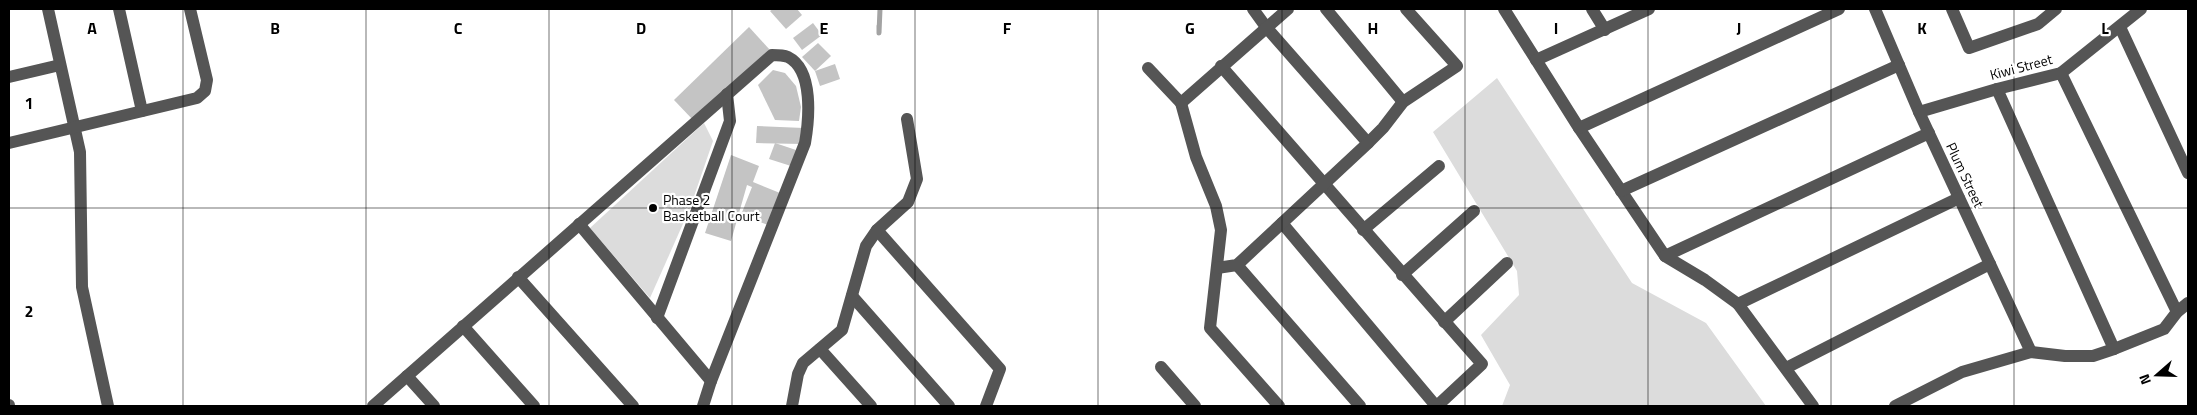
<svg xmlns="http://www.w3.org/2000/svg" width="2197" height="415" viewBox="0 0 2197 415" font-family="'Titillium Web',sans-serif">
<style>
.green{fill:#dcdcdc}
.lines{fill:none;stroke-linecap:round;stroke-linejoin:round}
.stream{stroke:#a3a3a3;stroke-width:5}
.building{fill:#c4c4c4}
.minor{stroke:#555;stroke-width:12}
.grid{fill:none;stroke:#000;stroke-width:1;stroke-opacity:0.55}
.poi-dot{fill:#000;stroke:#fff;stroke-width:2}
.labels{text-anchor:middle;stroke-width:4.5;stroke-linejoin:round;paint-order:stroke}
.street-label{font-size:14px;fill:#000;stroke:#fff}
.poi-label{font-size:14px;fill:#000;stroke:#fff;text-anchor:start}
.grid-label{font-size:16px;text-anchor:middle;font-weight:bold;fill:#000;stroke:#fff;stroke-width:4.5;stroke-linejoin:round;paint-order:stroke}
</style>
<rect width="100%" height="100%" fill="#fff"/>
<!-- green -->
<g class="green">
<path d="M1497,78L1632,283L1706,323L1766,406H1502L1510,385L1481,335L1519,295L1517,271L1433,132Z"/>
<path d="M704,123L713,141L690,208L650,298L590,228Z"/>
</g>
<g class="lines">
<!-- stream -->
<path class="stream" d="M879,26V33L880,9"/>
</g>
<!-- building -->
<g class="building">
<path d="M773,9H797L802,15L786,29L770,11Z"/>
<path d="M813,23L822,35L802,50L793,38Z"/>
<path d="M749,27L770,50L694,121L674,100Z"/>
<path d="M818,43L831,56L815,71L802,57Z"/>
<path d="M835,64L840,79L820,86L815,71Z"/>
<path d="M773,70L785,73L796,86L801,107L799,121L775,120L758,85Z"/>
<path d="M757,126L804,128L803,144L756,143Z"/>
<path d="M775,143L796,150L791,166L769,159Z"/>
<path d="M731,155L759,166L753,182L780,193L768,225L741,215L752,187L747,185L731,241L705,233Z"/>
</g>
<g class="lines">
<!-- minor -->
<g class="minor">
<path d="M48,9L80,152L82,287L108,406"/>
<path d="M119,9L142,111"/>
<path d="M1253,9L1266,27L1368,143"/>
<path d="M1326,9L1403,102"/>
<path d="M1504,9L1579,128L1665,256L1705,280L1738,304L1813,406"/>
<path d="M1592,9L1605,30"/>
<path d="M1875,9L1919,112L2031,352"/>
<path d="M1952,9L1969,48L2038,24L2056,9"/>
<path d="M2120,27L2188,173"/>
<path d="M1536,60L1649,9"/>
<path d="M1221,66L1482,364L1437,406"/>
<path d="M1148,68L1181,103L1196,157L1216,206L1221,230L1210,328L1279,406"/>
<path d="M2061,73L2177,312"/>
<path d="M9,77L60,65"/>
<path d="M1997,89L2114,349"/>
<path d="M1181,103L1288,9"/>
<path d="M1919,112L1997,89L2061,73L2141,9"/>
<path d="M1579,128L1839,9"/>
<path d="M9,143L197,98L205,91L207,80L190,9"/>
<path d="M1621,191L1899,65"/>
<path d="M1282,223L1436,406"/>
<path d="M579,224L711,381"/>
<path d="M877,230L1000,369L986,406"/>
<path d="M1363,230L1439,166"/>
<path d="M1665,256L1929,133"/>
<path d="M1237,265L1360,406"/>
<path d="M1217,268L1237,265L1368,143L1383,128L1403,102L1457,66L1406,9"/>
<path d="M1402,275L1474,211"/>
<path d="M518,277L633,406"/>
<path d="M852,296L949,406"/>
<path d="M1738,304L1959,198"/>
<path d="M657,318L730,121L727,94"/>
<path d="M1444,322L1507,263"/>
<path d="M463,326L534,406"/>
<path d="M820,349L871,406"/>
<path d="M1161,367L1195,406"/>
<path d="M1786,368L1990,264"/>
<path d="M407,376L434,406"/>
<path d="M9,405V406"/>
<path d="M373,406L772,55C777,55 783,55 788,57C814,70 809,120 805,143L711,381L703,406"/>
<path d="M792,406L798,374L803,363L842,330L866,246L877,230L908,202L917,179L907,119"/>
<path d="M1895,406L1962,372L2031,352L2065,356H2093L2114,349L2164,329L2177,312L2188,303"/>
</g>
</g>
<!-- grid -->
<path class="grid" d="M183,9V406M366,9V406M549,9V406M732,9V406M915,9V406M1098,9V406M1282,9V406M1465,9V406M1648,9V406M1831,9V406M2014,9V406M9,208H2188"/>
<!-- markers -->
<circle class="poi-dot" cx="653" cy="208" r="5"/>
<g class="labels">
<!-- street labels -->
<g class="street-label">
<text transform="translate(2021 67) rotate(-15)" y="5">Kiwi Street</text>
<text transform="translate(1965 175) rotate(65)" y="5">Plum Street</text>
</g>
<!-- poi labels -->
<g class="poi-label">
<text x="663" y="205">Phase 2<tspan x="663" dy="16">Basketball Court</tspan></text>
</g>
</g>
<g class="grid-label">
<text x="92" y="34">A</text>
<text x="275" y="34">B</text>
<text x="458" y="34">C</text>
<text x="641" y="34">D</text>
<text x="824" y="34">E</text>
<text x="1007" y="34">F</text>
<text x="1190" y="34">G</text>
<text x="1373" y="34">H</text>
<text x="1556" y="34">I</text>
<text x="1739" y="34">J</text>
<text x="1922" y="34">K</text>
<text x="2105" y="34">L</text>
<text x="29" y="109">1</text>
<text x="29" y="317">2</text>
</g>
<!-- border -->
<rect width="2197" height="415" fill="none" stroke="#000000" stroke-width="20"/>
<!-- north arrow -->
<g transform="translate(2157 375) rotate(250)" stroke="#ffffff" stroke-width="4" paint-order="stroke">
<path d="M0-4L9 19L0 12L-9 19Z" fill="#000000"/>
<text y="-8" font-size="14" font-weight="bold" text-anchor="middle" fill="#000000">N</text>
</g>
</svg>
